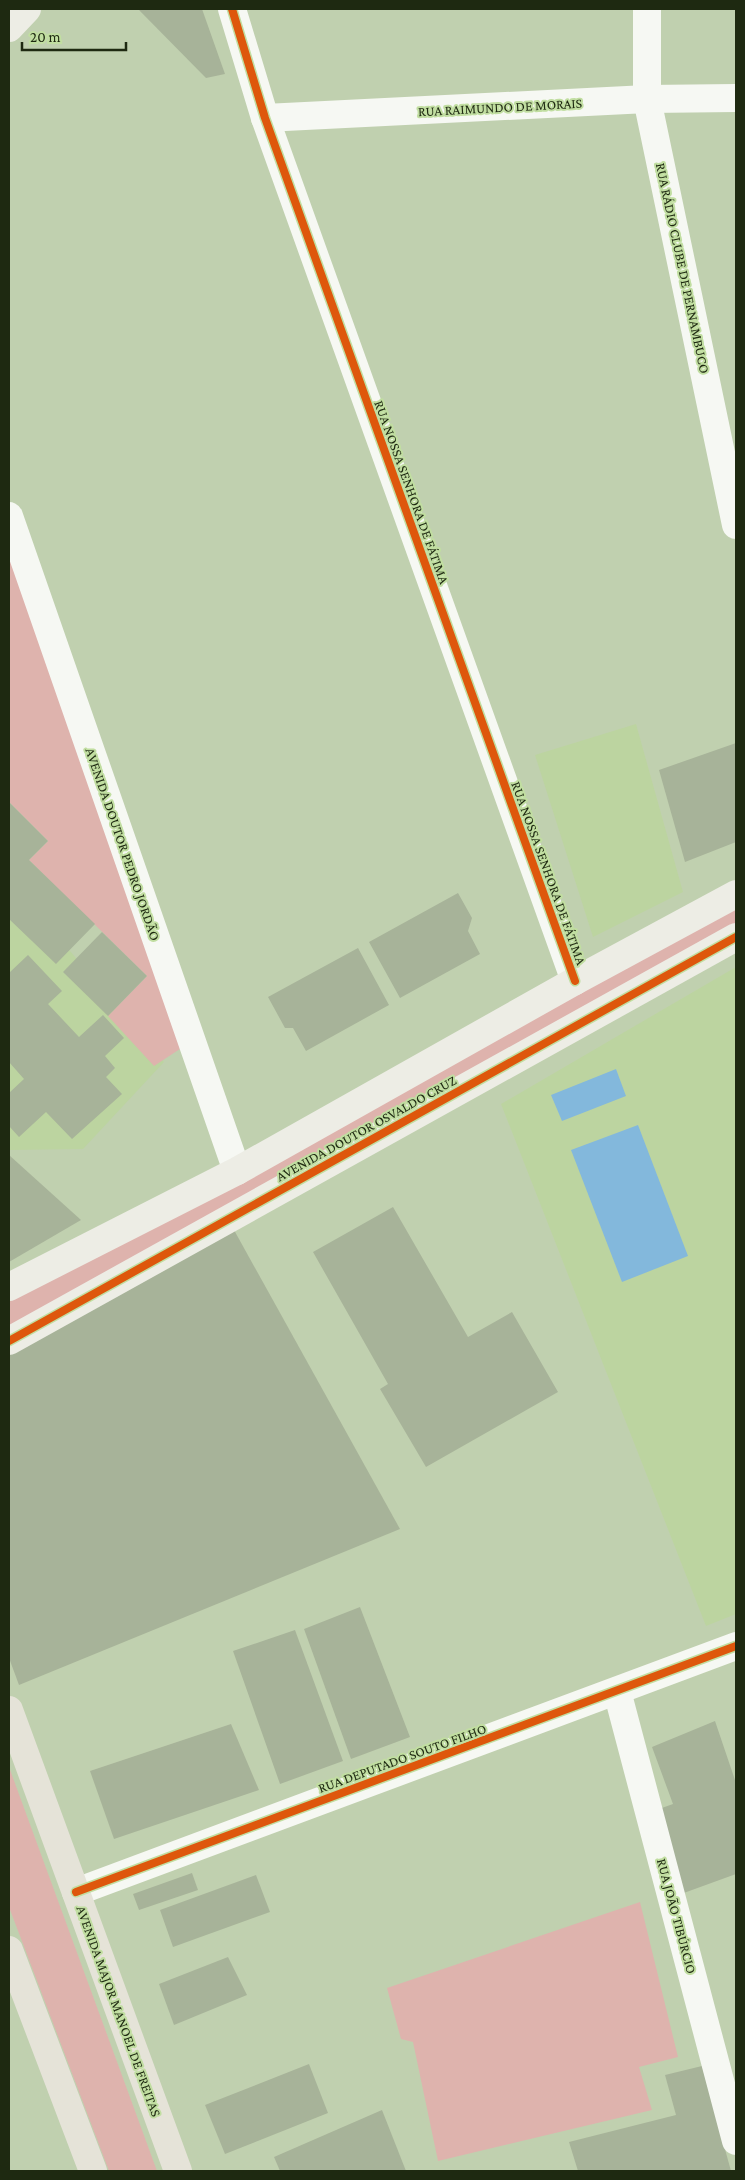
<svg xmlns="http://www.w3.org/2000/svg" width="745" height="2180" viewBox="0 0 745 2180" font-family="'Crimson Pro',serif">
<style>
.built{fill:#bcd4a0}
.green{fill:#deb3ad}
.water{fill:#83b8dc}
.building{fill:#a7b399}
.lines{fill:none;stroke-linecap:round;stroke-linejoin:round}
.street{stroke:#f6f8f3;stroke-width:28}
.secondary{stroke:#edede5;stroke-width:28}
.primary{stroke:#e5e3d8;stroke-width:28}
.cycleway-casing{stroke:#c1dea1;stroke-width:11}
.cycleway{stroke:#de570c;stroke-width:8}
.labels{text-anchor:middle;stroke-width:4;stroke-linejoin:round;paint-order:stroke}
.street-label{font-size:14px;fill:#1e2911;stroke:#c1dea1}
</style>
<rect width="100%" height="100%" fill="#c0d0af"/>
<!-- built -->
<g class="built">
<path d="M636,724L683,892L593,937L535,755Z"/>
<path d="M9,879L164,1062L83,1149L9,1150Z"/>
<path d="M736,967V1614L706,1626L501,1104Z"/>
</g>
<!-- green -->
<g class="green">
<path d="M13,555L183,1047L154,1066L108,1016L147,976L29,860L48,841L9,802V561Z"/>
<path d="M736,898V932L9,1332V1302L577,983Z"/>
<path d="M9,1767L157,2171H109L9,1907Z"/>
<path d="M640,1902L678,2057L639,2067L652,2110L438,2161L413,2042L401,2039L387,1988Z"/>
</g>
<!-- water -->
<g class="water">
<path d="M616,1069L626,1096L562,1121L551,1095Z"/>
<path d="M638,1125L688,1256L622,1282L571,1150Z"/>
</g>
<!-- building -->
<g class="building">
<path d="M138,9H202L225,74L206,78Z"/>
<path d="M736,743V842L685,862L659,770Z"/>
<path d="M9,802L48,841L29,860L95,924L56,964L9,919Z"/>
<path d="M458,893L472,918L468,931L480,954L400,998L369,942Z"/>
<path d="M102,932L147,976L108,1016L63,972Z"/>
<path d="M358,948L389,1005L306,1051L293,1028H285L268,997Z"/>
<path d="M28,955L62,991L48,1004L79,1037L103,1015L124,1038L105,1056L115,1068L106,1077L122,1094L72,1139L46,1112L19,1137L9,1126V1093L24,1079L9,1062V973Z"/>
<path d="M9,1155L81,1220L9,1262Z"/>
<path d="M393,1207L468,1337L512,1312L558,1392L426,1467L380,1389L388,1384L313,1252Z"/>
<path d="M234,1230L400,1529L19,1685L9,1658V1355Z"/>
<path d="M360,1607L410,1737L351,1759L304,1629Z"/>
<path d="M295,1630L343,1761L280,1784L233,1651Z"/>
<path d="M715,1721L736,1783V1874L681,1894L659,1809L673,1804L652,1747Z"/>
<path d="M231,1724L259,1790L114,1839L90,1771Z"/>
<path d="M192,1873L198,1890L139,1910L133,1894Z"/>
<path d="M256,1875L270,1912L173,1947L160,1910Z"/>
<path d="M228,1957L247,1995L174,2025L159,1984Z"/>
<path d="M309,2064L328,2113L225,2154L205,2105Z"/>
<path d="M702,2066L731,2171H578L569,2142L676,2115L665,2075Z"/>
<path d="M382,2110L406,2171H280L274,2157Z"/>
</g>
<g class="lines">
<!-- street -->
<g class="street">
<path d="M232,9L265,118L575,981"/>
<path d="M647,9V99L736,525"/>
<path d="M265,118L647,99L736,98"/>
<path d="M9,516L237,1171"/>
<path d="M617,1691L736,2141"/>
<path d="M76,1892L736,1646"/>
</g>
<!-- secondary -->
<g class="secondary">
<path d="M9,28L27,9"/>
<path d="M9,1287L237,1171L575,981L736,894"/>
<path d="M9,1341L736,937"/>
</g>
<!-- primary -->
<g class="primary">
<path d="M9,1710L178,2171"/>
<path d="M9,1950L93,2171"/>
</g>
<defs>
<g id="cycleway">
<path d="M232,9L265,118L575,981"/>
<path d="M9,1341L736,937"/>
<path d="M76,1892L736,1646"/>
</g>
</defs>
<!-- cycleway casing -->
<use href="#cycleway" class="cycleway-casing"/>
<!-- cycleway -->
<use href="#cycleway" class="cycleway"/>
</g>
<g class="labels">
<!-- street labels -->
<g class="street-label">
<text transform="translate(500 107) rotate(-3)" y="5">RUA RAIMUNDO DE MORAIS</text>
<text transform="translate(683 268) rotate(78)" y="5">RUA RÁDIO CLUBE DE PERNAMBUCO</text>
<text transform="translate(412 492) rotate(70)" y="5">RUA NOSSA SENHORA DE FÁTIMA</text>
<text transform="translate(123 844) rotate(71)" y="5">AVENIDA DOUTOR PEDRO JORDÃO</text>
<text transform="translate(549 873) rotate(70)" y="5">RUA NOSSA SENHORA DE FÁTIMA</text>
<text transform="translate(366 1128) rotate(-29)" y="5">AVENIDA DOUTOR OSVALDO CRUZ</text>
<text transform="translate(402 1758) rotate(-20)" y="5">RUA DEPUTADO SOUTO FILHO</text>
<text transform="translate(677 1916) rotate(75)" y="5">RUA JOÃO TIBÚRCIO</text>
<text transform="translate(119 2011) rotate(70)" y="5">AVENIDA MAJOR MANOEL DE FREITAS</text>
</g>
</g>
<!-- border -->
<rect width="745" height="2180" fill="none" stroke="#1e2911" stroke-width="20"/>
<!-- scale -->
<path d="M22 42v8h104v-8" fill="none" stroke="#1e2911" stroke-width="2.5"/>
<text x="30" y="42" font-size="15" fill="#1e2911" stroke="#c1dea1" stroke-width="4" paint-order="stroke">20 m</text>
</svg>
